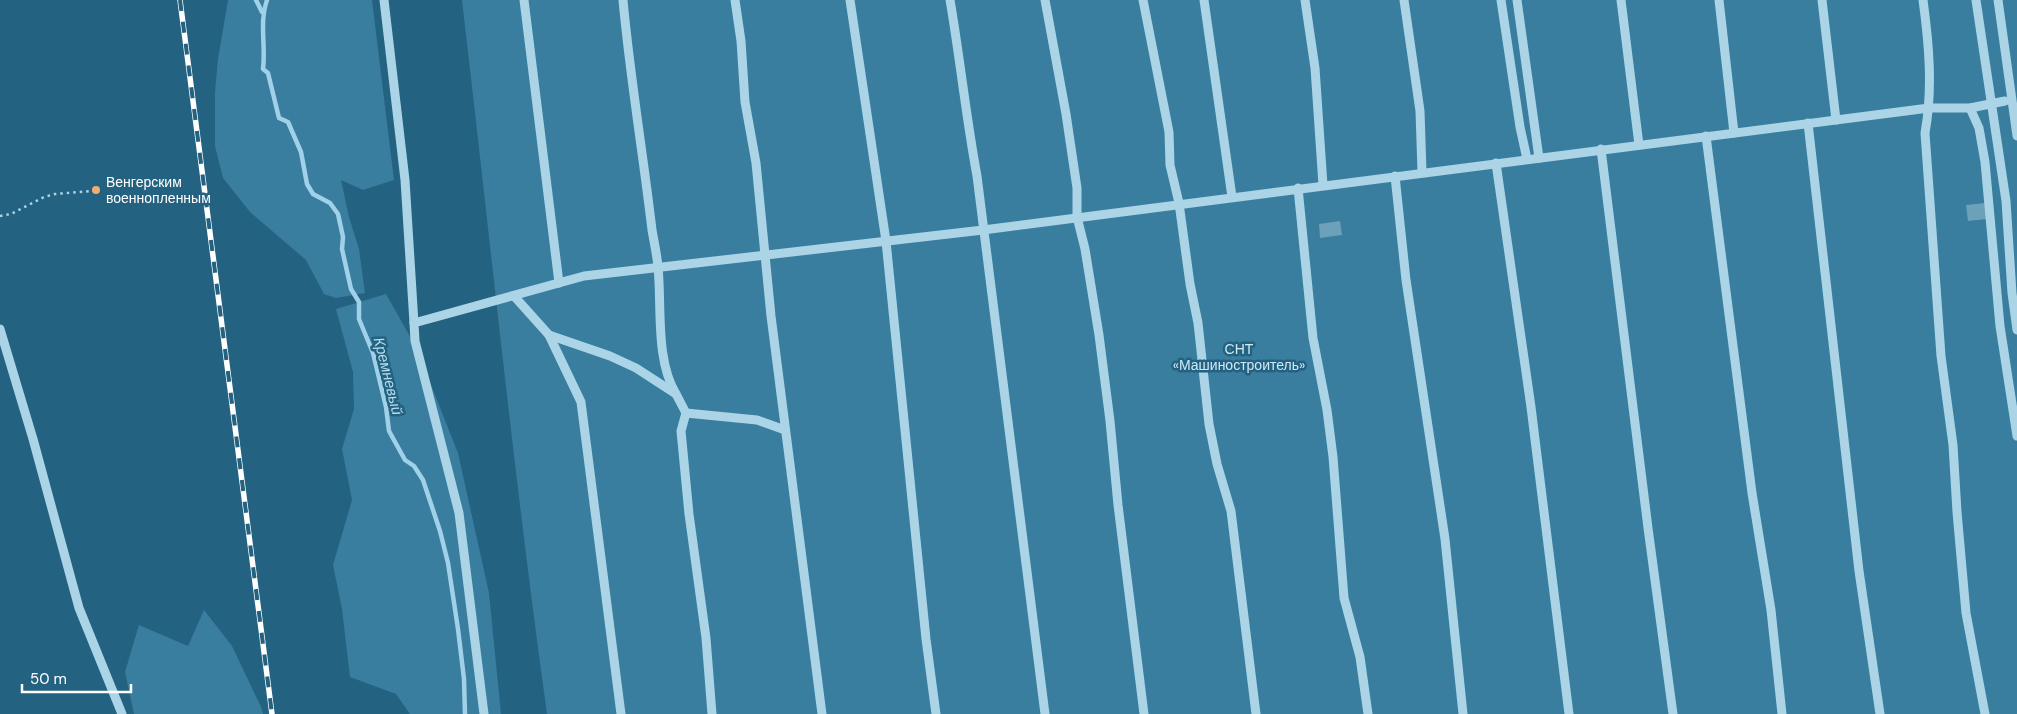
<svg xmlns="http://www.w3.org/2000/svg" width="2017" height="714" viewBox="0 0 2017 714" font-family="'DM Sans',sans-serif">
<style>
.green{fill:#397d9f}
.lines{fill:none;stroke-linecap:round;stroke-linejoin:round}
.stream{stroke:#a0d1e8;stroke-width:4.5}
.building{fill:#6da0b9}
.path{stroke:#abd4e7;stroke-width:2.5;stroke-dasharray:2.5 4;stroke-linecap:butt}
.minor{stroke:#abd4e7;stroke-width:9}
.rail-casing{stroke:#fff;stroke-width:5.5}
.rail{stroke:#246281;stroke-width:4;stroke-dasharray:11;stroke-linecap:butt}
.poi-dot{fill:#f1ae6f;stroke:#246281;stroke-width:2}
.labels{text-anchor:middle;stroke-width:5;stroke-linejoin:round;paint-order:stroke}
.poi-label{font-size:14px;fill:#fff;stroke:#246281;text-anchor:start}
.park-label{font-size:14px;fill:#cfe9f5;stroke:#246281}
.water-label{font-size:15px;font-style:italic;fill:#b7ddee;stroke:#246281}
</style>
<rect width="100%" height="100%" fill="#246281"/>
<!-- green -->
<g class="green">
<path d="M228,0H372L394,180L363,190L341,180L349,217L359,249L365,293L336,298L324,294L306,260L250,212L223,178L215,146V92L218,59Z"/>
<path d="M462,0H2017V714H547C514,477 490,238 462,0Z"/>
<path d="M386,294L416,347L458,453L489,593L501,714H410L396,694L350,677L342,609L333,565L352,500L342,449L354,409L353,372L336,309Z"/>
<path d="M204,610L232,646L261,707L263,714H134L125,672L139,625L188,646Z"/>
</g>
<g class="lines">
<!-- stream -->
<g class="stream">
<path d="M256,0L262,12"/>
<path d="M267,0C259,22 266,46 263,69L268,73L279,118L288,122L301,152L307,184L313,194L330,203L338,214L343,237L342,249L351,289L359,302V319L373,353L386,407L389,431L405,460L414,466L423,480L440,531L448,563L458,629L464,679L465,714"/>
</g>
</g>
<!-- building -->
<g class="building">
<path d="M1985,203L1987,219L1968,221L1966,205Z"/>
<path d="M1340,221L1342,235L1320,238L1319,224Z"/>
</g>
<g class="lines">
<!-- path -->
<path class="path" d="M0,216L11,214L44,197L55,194L93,191"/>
<!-- minor -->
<g class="minor">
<path d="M384,0L405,180L414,323"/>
<path d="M524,0L559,283"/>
<path d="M623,0C630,77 643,153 652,230C654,242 657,255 658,267C662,306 655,359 676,394"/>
<path d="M735,0L741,41L745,102L756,163L771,316L822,714"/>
<path d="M850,0L886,241L926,639L936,714"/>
<path d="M950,0C960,58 966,117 977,176L1045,714"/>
<path d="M1045,0L1066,114L1077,188V217L1085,249L1099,335L1110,421L1118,505L1144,714"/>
<path d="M1143,0L1169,132L1170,165L1179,203L1190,284L1198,323L1209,424L1217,464L1231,511L1256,714"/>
<path d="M1204,0L1232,197"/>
<path d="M1305,0L1315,68L1323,185"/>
<path d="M1404,0L1420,111L1422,172"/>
<path d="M1501,0L1520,127L1527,159"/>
<path d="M1517,0L1539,158"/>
<path d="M1621,0L1639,145"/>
<path d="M1719,0L1734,133"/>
<path d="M1822,0L1836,120"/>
<path d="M1923,0C1929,44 1933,89 1925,133L1941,356L1953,445L1957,512L1966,613L1985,714"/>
<path d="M1976,0L2006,201L2012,293L2017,330"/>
<path d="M1998,0L2017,136"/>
<path d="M1970,108L1979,128L1985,162L2000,326L2017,436"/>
<path d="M1808,123L1859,571L1880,714"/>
<path d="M1706,136L1752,493L1771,610L1782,714"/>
<path d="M1601,149L1648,528L1673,714"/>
<path d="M1496,163L1531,407L1569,714"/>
<path d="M1395,176L1406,280L1445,539L1463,714"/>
<path d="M1298,188L1313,338L1327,410L1333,457L1344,598L1360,657L1368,714"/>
<path d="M514,296L549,335L581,402L621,714"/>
<path d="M0,329L33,439L79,608L122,714"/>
<path d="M549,335L610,356L636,368L676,394L686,413L757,420L785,430"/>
<path d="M686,413L681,431L689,514L706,638L712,714"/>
<path d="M484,714L459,513L415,341L414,323L584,276L983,230L1929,108H1970L2005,101"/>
</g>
<defs>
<path id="rail" d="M180,0L272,714"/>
</defs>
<!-- rail casing -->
<use href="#rail" class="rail-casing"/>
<!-- rail -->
<use href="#rail" class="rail"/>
</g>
<!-- markers -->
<circle class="poi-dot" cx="96" cy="190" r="5"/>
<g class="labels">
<!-- poi labels -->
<g class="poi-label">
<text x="106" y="187">Венгерским<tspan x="106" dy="16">военнопленным</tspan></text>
</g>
<!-- park labels -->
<g class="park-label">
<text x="1239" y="354">СНТ<tspan x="1239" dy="16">«Машиностроитель»</tspan></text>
</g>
<!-- water labels -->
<g class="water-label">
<text transform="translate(388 376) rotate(76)" y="5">Кремневый</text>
</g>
</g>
<!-- scale -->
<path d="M22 684v8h109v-8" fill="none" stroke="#ffffff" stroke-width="2.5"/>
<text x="30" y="684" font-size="15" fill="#ffffff" stroke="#246281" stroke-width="4" paint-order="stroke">50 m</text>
</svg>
